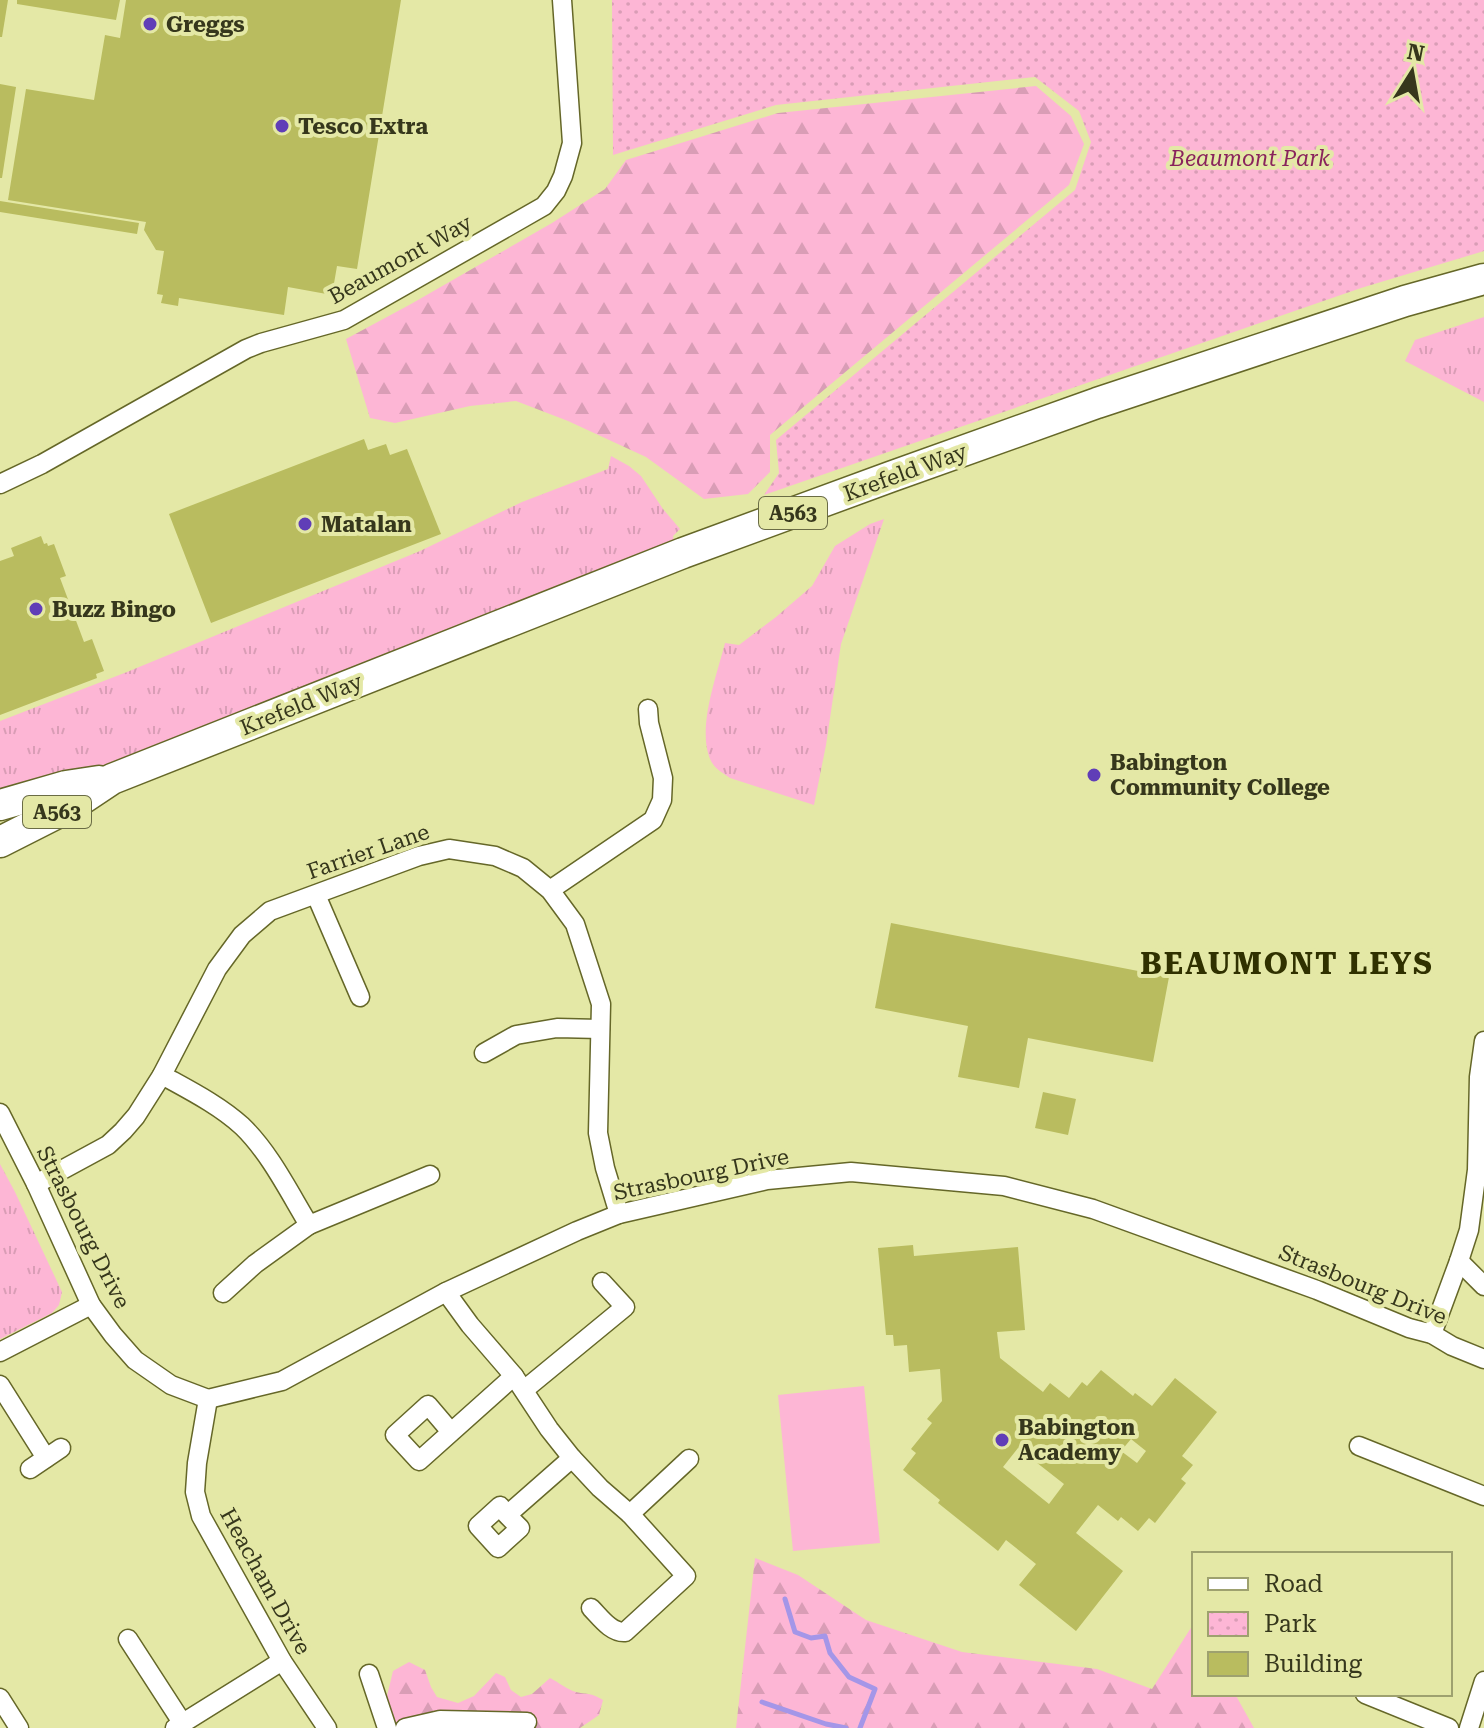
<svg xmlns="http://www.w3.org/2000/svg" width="1484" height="1728" viewBox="0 0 1484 1728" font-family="'Roboto Serif',serif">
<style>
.grass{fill:url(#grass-tufts)}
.forest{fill:url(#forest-firs)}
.park{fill:url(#park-dots)}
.garden{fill:#fdb6d5}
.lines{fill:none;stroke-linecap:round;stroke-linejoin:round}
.stream{stroke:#a496e8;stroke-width:5}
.building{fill:#b9bc5f;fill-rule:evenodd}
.minor-casing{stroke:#656728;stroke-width:21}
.trunk-casing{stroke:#656728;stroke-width:33}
.minor{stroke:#fff;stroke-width:18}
.trunk{stroke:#fff;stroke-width:30}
.poi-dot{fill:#603eb7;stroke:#e4e8a6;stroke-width:3}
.labels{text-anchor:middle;stroke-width:8;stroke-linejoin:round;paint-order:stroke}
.shield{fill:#e4e8a6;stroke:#6a6c45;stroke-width:2}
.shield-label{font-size:20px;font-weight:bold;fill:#36371c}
.poi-label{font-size:22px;font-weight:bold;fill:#36371c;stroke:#e4e8a6;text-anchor:start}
.park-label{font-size:22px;font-style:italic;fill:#89235c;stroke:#e4e8a6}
.street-label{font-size:22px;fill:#36371c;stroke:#e4e8a6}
.district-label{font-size:30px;font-weight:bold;letter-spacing:2px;fill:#303100;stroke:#e4e8a6}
</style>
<defs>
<pattern id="grass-tufts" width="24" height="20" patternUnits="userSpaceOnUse" patternTransform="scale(2)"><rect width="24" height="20" fill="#fdb6d5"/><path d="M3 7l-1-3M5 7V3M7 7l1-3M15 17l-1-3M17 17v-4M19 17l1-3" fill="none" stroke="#d99db6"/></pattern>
<pattern id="forest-firs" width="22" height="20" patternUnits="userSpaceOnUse" patternTransform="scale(2)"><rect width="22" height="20" fill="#fdb6d5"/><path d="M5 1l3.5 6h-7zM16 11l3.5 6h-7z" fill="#d99db6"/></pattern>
<pattern id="park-dots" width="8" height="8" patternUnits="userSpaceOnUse" patternTransform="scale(2)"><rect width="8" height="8" fill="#fdb6d5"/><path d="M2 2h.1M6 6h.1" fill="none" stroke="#d99db6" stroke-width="1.8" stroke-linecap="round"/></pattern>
</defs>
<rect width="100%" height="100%" fill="#e4e8a6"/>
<!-- grass -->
<g class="grass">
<path d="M1484,317V402L1405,361L1415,340Z"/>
<path d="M611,456L629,466L641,476L663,509L680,529L673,536L675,547L178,741L82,772L0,795V721L127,672L420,551L522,502L608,469Z"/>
<path d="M884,519L841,644L826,745L814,805L730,778C723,773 715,769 711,761C696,730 717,675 725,643L739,645L776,617L812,586L835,546L870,524Z"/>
<path d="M0,1164L15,1192L62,1292L59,1305L52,1313L0,1339Z"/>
</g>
<!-- forest -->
<g class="forest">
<path d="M1036,86L1071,116L1084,144L1069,185L770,435V472L748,494L704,499L646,457L568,421L516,401L470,406L395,423L370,418L346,339L411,304L552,223L605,189L626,160L778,113Z"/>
<path d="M755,1558L798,1575L866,1620L962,1652L1097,1669L1152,1689L1194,1623V1694H1235L1254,1728H736Z"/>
<path d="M409,1662L425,1670L431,1687L437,1697L458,1703L474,1696L496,1673L505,1677L511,1690L521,1697L532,1694L550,1678C558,1682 568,1690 576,1692C590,1695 589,1692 603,1700L599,1715L580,1728H386L389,1716L387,1696L393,1671Z"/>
</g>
<!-- park -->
<path class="park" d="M612,0H1484V251L1361,288L764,495L779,473L776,440L1075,190L1091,142L1079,111L1035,77L776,105L613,155Z"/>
<!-- garden -->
<path class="garden" d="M864,1386L880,1543L793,1551L778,1395Z"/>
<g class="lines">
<!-- stream -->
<g class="stream">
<path d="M785,1599L795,1632L811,1638L825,1636L830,1653L849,1677L875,1689L860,1728"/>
<path d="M762,1702L826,1724L846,1728"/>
</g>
</g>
<!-- building -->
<g class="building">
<path d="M0,0H8L2,37H0Z"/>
<path d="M17,0H120L116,20L17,4Z"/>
<path d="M126,0H401L357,269L337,266L332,295L288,287L284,315L179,298L178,306L161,303L163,295L157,294L164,251L156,250L144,230L146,222L8,200L26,89L94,100L105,35L120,38Z"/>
<path d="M0,84L16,87L2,178H0Z"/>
<path d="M0,201L139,223L137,234L0,212Z"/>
<path d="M364,439L368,450L386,444L390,455L407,449L441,534L211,623L169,514Z"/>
<path d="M41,536L44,544L47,543L48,546L54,544L66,576L60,578L84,642L92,639L104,671L96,674L97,678L0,715V561L14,556L11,548Z"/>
<path d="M891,923L1169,977L1153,1062L1028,1038L1019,1088L958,1077L968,1026L875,1008Z"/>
<path d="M1043,1092L1076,1099L1068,1135L1035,1128Z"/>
<path d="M913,1245L914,1256L1018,1247L1025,1330L997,1332L1000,1358L1043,1392L1050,1383L1069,1398L1082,1382L1087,1386L1101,1370L1133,1396L1135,1393L1152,1406L1175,1378L1217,1412L1182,1456L1193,1465L1181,1479L1186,1483L1155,1523L1149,1518L1138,1531L1121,1517L1118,1521L1098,1505L1076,1533L1123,1571L1076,1631L1019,1585L1036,1564L1006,1540L998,1551L938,1503L940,1500L903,1470L916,1453L911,1449L932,1423L927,1419L942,1401L940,1369L909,1372L907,1345L894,1346L893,1335H886L878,1248ZM1131,1439L1146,1451L1137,1463L1121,1451ZM1018,1448L1064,1484L1049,1504L1003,1467Z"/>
</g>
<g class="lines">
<defs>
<g id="minor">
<path d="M0,484L42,464L246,349L261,343L344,320L544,206L556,191L563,176L572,143L562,0"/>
<path d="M550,890L653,820L662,800L663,778L649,723L648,709"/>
<path d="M316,895L360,997"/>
<path d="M484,1053L516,1035L557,1028L600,1029"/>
<path d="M162,1075C189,1090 219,1105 242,1126C270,1153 289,1192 309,1225L430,1175"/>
<path d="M0,1113L36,1184L91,1305L113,1335L135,1360L171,1385L208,1399L282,1381L446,1292L577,1231L619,1214L767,1180L851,1172L1004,1186L1093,1209L1317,1290L1409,1328L1432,1334L1452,1346L1484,1359"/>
<path d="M36,1184L108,1145L123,1131L136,1116L162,1075L217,969L242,935L270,911L419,856L449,849L495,856L523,868L550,890L575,924L601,1004L598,1133L605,1168L619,1214"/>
<path d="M1459,1261L1484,1286"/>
<path d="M446,1292L470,1325L514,1376L549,1429L572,1458L600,1488L630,1514L686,1576L625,1632C611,1633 600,1617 591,1608"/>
<path d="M223,1293L255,1264L309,1225"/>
<path d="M1432,1334L1459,1261L1469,1230L1477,1170L1479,1077L1484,1041"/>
<path d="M0,1352L91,1305"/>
<path d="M0,1385L46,1458"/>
<path d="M524,1390L625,1307L602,1282"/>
<path d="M208,1399L197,1463L195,1492L201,1516L282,1661L327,1728"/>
<path d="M451,1432L428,1405L395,1435L419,1461L514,1376"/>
<path d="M1359,1446L1484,1496"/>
<path d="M30,1469L61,1448"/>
<path d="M630,1514L689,1459"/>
<path d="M507,1515L500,1506L478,1526L498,1548L520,1528L507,1515L572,1458"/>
<path d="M128,1639L183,1724"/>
<path d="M369,1674L387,1728"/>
<path d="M1365,1694L1449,1728"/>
<path d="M0,1698L19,1728"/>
<path d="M175,1728L282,1661"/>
<path d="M405,1728L440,1720L527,1722"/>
<path d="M1469,1728L1484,1681"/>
</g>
<g id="trunk">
<path d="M0,805L66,786L99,781"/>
<path d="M0,842L73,805L112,779L683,553L890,477L1097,403L1405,301L1484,279"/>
</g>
</defs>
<!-- minor casing -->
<use href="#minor" class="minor-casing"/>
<!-- trunk casing -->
<use href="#trunk" class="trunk-casing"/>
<!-- minor -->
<use href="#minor" class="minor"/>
<!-- trunk -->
<use href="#trunk" class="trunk"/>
</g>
<!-- markers -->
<g class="poi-dot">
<circle cx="150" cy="24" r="8"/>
<circle cx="282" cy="126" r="8"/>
<circle cx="305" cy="524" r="8"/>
<circle cx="36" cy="609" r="8"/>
<circle cx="1094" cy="775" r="8"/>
<circle cx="1002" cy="1440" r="8"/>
</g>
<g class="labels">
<!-- shield labels -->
<g class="shield">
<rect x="759" y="497" width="68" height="32" rx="6"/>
<rect x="23" y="796" width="68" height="32" rx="6"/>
</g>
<g class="shield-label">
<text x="793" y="520">A563</text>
<text x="57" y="819">A563</text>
</g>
<!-- poi labels -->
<g class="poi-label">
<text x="166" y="32">Greggs</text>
<text x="298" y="134">Tesco Extra</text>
<text x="321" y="532">Matalan</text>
<text x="52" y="617">Buzz Bingo</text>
<text x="1110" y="770">Babington<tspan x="1110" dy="25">Community College</tspan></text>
<text x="1018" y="1435">Babington<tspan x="1018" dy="25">Academy</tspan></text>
</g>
<!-- park labels -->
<g class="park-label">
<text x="1250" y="166">Beaumont Park</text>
</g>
<!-- street labels -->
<g class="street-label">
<text transform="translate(400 259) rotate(-29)" y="8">Beaumont Way</text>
<text transform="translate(905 472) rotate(-20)" y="8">Krefeld Way</text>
<text transform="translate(301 704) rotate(-22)" y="8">Krefeld Way</text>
<text transform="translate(368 851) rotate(-19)" y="8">Farrier Lane</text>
<text transform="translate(701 1174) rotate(-12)" y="8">Strasbourg Drive</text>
<text transform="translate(84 1227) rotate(63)" y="8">Strasbourg Drive</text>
<text transform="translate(1363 1284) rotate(22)" y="8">Strasbourg Drive</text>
<text transform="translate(266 1581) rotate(61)" y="8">Heacham Drive</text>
</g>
<!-- district labels -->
<g class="district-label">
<text x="1287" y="974">BEAUMONT LEYS</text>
</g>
</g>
<!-- legend -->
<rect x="1192" y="1552" width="260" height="144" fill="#e4e8a6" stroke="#9ea16f" stroke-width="2"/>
<rect x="1208" y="1578" width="40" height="12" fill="#ffffff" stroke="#9ea16f" stroke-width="2"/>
<text x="1264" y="1592" font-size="24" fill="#36371c">Road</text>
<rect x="1208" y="1612" width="40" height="24" fill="url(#park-dots)" stroke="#9ea16f" stroke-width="2"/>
<text x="1264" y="1632" font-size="24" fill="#36371c">Park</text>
<rect x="1208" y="1652" width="40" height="24" fill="#b9bc5f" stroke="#9ea16f" stroke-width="2"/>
<text x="1264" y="1672" font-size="24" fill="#36371c">Building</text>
<!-- north arrow -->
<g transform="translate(1412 72) rotate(11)" stroke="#e4e8a6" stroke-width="6" paint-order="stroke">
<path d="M0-6L14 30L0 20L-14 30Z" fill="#36371c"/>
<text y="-12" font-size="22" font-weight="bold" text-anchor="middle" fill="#36371c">N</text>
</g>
</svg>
